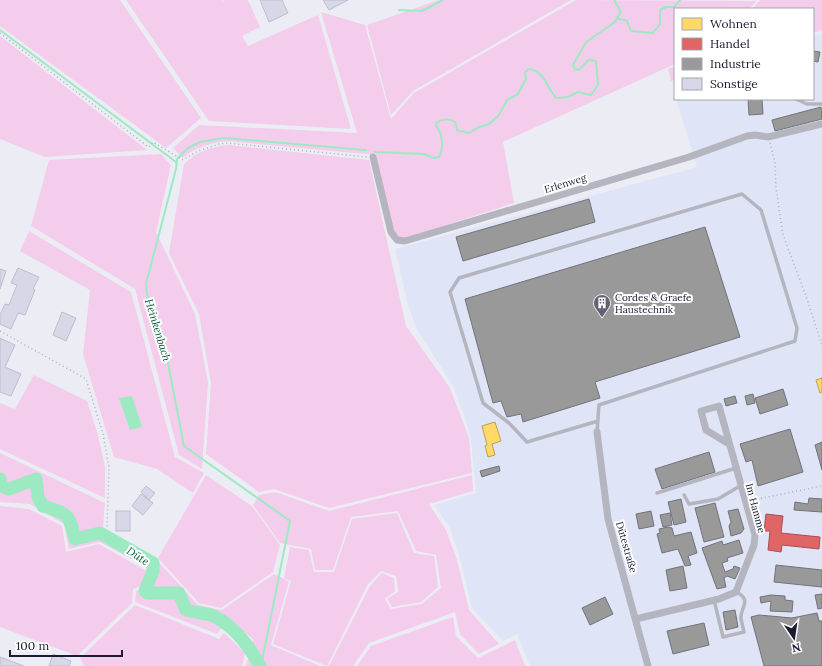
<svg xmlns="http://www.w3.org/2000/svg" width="822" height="666" viewBox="0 0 822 666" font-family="Lora,serif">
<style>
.built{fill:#e0e4f7}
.green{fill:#f3cdeb}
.water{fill:#9ceac2}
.homes{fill:#ffd966;stroke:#baa056}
.shops{fill:#e06666;stroke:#a45056}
.industry{fill:#999;stroke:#72737a}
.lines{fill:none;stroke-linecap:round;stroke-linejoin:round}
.stream{stroke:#9ceac2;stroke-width:2}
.river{stroke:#9ceac2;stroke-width:13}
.building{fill:#d6d8e8;stroke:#bcbece}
.path{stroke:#adafb7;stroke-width:1.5;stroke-dasharray:1 3;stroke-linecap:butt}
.service{stroke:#b4b5be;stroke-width:3.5}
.minor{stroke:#b4b5be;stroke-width:7}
.labels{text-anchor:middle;stroke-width:4;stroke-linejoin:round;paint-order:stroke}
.street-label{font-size:10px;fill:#181b32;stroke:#fff}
.poi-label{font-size:10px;fill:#181b32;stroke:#fff;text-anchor:start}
.water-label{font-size:11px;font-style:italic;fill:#065f39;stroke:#fff}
</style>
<rect width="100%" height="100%" fill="#ecedf4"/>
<!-- built -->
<path class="built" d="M822,33V666H530L517,634L503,641L472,608L460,558L450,528L434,505L476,493L471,440L464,414L453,386L416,328L408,305L395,249L697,167L676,99H813V36Z"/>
<!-- green -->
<g class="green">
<path d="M0,0H120L201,118L166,148L0,26Z"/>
<path d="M126,0H222L224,3L223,0H248L260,27L242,36L248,46L318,15L351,129L209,121Z"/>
<path d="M439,0H571L413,91L391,115L367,25Z"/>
<path d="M576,0L757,1L749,9H675V64L503,142L514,203L404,239L398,237L393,230L375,155L226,141C212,143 193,148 183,158L173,148L199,125L357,133L321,12L365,25L391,119L414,93Z"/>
<path d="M760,0H822V30L813,33V9H752Z"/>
<path d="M0,36L147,150L45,157L0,139Z"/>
<path d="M675,66V80L671,81L668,69Z"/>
<path d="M229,145L369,160L406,326L450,388L469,438L472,473L329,508L274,489L259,492L206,454L211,383L199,314L169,253L184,164C196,152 212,146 229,145Z"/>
<path d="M161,154L171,165L156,232L195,314L208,382L202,469L179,455L135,289L31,226L49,160Z"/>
<path d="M29,231L131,292L175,457L204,473L193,493L157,469L114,457L83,354L90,290L20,251Z"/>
<path d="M34,375L87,401L98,435L105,467V498L0,449V403L15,409Z"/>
<path d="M0,453L105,503L103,528L155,558L198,605L222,610L274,574L289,581L271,645L320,666H246L253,639L228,619L217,634L135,602L136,591L151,587L157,573L100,542L69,549L64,524L30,504L0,502Z"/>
<path d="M206,475L252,506L280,545L273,572L221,608L199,603L158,558Z"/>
<path d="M472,475L473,491L429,504L446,530L457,560L469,610L499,644L479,654L460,634L455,612L369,643L353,666H329L370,586L382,573L394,578L395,591L385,599L391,609L422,604L441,588L436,555L416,551L398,511L351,517L333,570H315L311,549L280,543L253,505L259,495L275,492L329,511Z"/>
<path d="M0,506L29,509L62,526L66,552L99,544L148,572L142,586L133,589L132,603L77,656L0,627Z"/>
<path d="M397,513L414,553L434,556L438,587L421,602L392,607L387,599L398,592L396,576L381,571L368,584L327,666L273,644L291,581L284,578L290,547L309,550L314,572H334L352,519Z"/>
<path d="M135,605L219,639L224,633L245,653L242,666H84L80,658Z"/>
<path d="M453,617L456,636L478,658L515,640L525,666H357L371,646Z"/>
</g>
<!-- water -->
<path class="water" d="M132,396L142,427L130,430L119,398Z"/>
<!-- homes -->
<g class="homes">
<path d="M822,378V392L820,393L816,380Z"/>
<path d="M495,422L501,441L492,444L495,455L488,457L485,446L487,445L482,426Z"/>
</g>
<!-- shops -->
<path class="shops" d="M766,514L783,516L781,533L820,537L819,549L782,545L781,552L768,550L770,531H764Z"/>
<!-- industry -->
<g class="industry">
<path d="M813,51L820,52L818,62L813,61Z"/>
<path d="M748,99H762L763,114L749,115Z"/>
<path d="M821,107L822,119L775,131L772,120Z"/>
<path d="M589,199L595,222L463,261L456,237Z"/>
<path d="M705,227L740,337L595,382L600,398L523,422L521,414L507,417L501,401L493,403L465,299Z"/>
<path d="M783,389L788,405L760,414L755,398Z"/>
<path d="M753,394L755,403L747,405L745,396Z"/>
<path d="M735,396L737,403L726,406L724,399Z"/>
<path d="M790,429L803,472L758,486L752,460L746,462L740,444Z"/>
<path d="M822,442V470L815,445Z"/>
<path d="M709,452L715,472L662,489L655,469Z"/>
<path d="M499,466L500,471L482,477L480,471Z"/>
<path d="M809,498L822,499V512L794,510L795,502L808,504Z"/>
<path d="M681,499L686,522L674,525L668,502Z"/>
<path d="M715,503L724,537L704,542L695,508Z"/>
<path d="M738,509L744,529L741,533L731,536L729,526L731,522L728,511Z"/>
<path d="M651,511L654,526L639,529L636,514Z"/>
<path d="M670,513L672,525L663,527L660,515Z"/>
<path d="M668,527L672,528L674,536L691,532L697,553L688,556L691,565L685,566L678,549L662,553L657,534L660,533L659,529Z"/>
<path d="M739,540L743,553L727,558L728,561L722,563L725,572L733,569L734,566L740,568L735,579L727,576L724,578L726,587L717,589L702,548L722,541L723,545Z"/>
<path d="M776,565L822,570V587L774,582Z"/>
<path d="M683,566L687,588L670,591L666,570Z"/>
<path d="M822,594V608L818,609L815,595Z"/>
<path d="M771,595L785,596V600L793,601L792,612L770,611L771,601L761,603L760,597Z"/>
<path d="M605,597L613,614L590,625L582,608Z"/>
<path d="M735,610L738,627L726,630L723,612Z"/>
<path d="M817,613L819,621H822V666H764L751,617L759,615L792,618Z"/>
<path d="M704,623L709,645L673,654L667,631Z"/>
</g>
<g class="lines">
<!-- stream -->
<g class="stream">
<path d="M614,0L621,12L617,18"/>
<path d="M399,10L422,11L443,0"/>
<path d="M0,30L176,162"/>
<path d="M375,152L424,154L433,158L439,157C444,149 443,133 436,126L437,122C445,119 448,118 455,122L457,130L469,133L479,127L489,124L499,115L507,100L518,94L526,79L525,73L528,69C543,69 548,89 556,98L568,97L578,92L591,95L598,85L596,61L588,60L579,70L575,69L573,65L586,42L615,22L617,18L627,21L631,31L653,33L660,24V10L666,7H674L680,0"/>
<path d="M261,666L290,521L184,446L166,353L148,303L146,284L176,169L177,159L188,148L200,142L224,138L366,150"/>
</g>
<!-- river -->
<path class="river" d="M0,479L2,486L9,489L36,479L38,497L43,506C68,514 69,513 75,539L100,533L153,563V571L145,591L147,593H179L186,610C194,612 203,613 211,615C233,624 249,646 260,666"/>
</g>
<!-- building -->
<g class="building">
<path d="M260,0H282L288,13L269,22Z"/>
<path d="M323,0H348L329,10Z"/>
<path d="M18,268L39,277L33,289L35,290L25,315L18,313L11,329L0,324V315L5,304L9,305L17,285L11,283Z"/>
<path d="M0,269L6,271L0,289Z"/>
<path d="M62,312L76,318L66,341L53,335Z"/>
<path d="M0,338L15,345L5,367L21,374L11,396L0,392Z"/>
<path d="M146,486L155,493L149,500L141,492Z"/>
<path d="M141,494L153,503L143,515L132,506Z"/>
<rect x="116" y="511" width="14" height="20"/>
<path d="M53,654L71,661L69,666H49Z"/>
<path d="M0,657L24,666H0Z"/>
</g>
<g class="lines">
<!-- path -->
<g class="path">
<path d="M0,33L147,146L149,147L153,142L183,160L198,151L219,144L227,143L367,157"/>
<path d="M770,143L775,162L776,188L783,235L806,296L822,345"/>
<path d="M0,331L86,379L103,434L109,467L107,528"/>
<path d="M753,500L822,486"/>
</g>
<!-- service -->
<g class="service">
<path d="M796,99L807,104H822"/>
<path d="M597,432C598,423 598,414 599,405L795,341L797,328L761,210L742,194L459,278L450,292L483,403L509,423L527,442L598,421"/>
<path d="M657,493L736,468"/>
<path d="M684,495L689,504L718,499L740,486"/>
<path d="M714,600L723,637L744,632C743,628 742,623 741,619C740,607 753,600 736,592"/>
</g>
<!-- minor -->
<g class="minor">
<path d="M373,157L391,232L397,240L405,241L689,157L747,136L755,135L768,137L822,124"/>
<path d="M597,432L608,519L648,666"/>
<path d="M636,619L719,599L736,592L754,545L755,535L719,406L701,411L706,430L729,444"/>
</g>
</g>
<!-- icons -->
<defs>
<symbol id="building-pin" viewBox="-11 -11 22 30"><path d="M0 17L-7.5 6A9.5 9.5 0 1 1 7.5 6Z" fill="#626476" stroke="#fff"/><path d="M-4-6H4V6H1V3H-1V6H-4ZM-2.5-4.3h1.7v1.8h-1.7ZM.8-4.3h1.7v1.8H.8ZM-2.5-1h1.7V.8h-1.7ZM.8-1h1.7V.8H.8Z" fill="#fff"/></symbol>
</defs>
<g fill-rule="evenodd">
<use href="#building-pin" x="592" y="293" width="20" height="27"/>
</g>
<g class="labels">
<!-- street labels -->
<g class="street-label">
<text transform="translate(565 183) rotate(-17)" y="4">Erlenweg</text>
<text transform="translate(756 508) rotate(75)" y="4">Im Hamme</text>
<text transform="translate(627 547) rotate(74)" y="4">Dütestraße</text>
</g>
<!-- poi labels -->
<g class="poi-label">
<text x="615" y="301">Cordes &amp; Graefe<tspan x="615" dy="12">Haustechnik</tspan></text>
</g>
<!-- water labels -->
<g class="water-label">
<text transform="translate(158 330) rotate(73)" y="4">Heinkenbach</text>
<text transform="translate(138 556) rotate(33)" y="4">Düte</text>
</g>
</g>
<!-- legend -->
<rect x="674" y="8" width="140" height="92" fill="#ffffff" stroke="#a3a4ad"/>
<rect x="682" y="18" width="20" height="12" fill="#ffd966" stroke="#a3a4ad"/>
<text x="710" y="28" font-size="12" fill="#181b32">Wohnen</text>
<rect x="682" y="38" width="20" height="12" fill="#e06666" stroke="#a3a4ad"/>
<text x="710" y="48" font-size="12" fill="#181b32">Handel</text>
<rect x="682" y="58" width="20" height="12" fill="#999999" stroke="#a3a4ad"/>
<text x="710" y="68" font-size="12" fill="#181b32">Industrie</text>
<rect x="682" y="78" width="20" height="12" fill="#d6d8e8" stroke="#a3a4ad"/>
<text x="710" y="88" font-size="12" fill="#181b32">Sonstige</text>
<!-- north arrow -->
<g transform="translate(794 638) rotate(167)" stroke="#ffffff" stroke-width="3" paint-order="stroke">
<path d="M0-3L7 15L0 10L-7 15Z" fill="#181b32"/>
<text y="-6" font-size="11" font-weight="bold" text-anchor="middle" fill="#181b32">N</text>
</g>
<!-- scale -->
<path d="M10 650v6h112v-6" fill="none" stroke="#181b32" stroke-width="2"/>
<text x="16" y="650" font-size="12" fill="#181b32" stroke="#ffffff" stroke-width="3" paint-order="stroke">100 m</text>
</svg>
